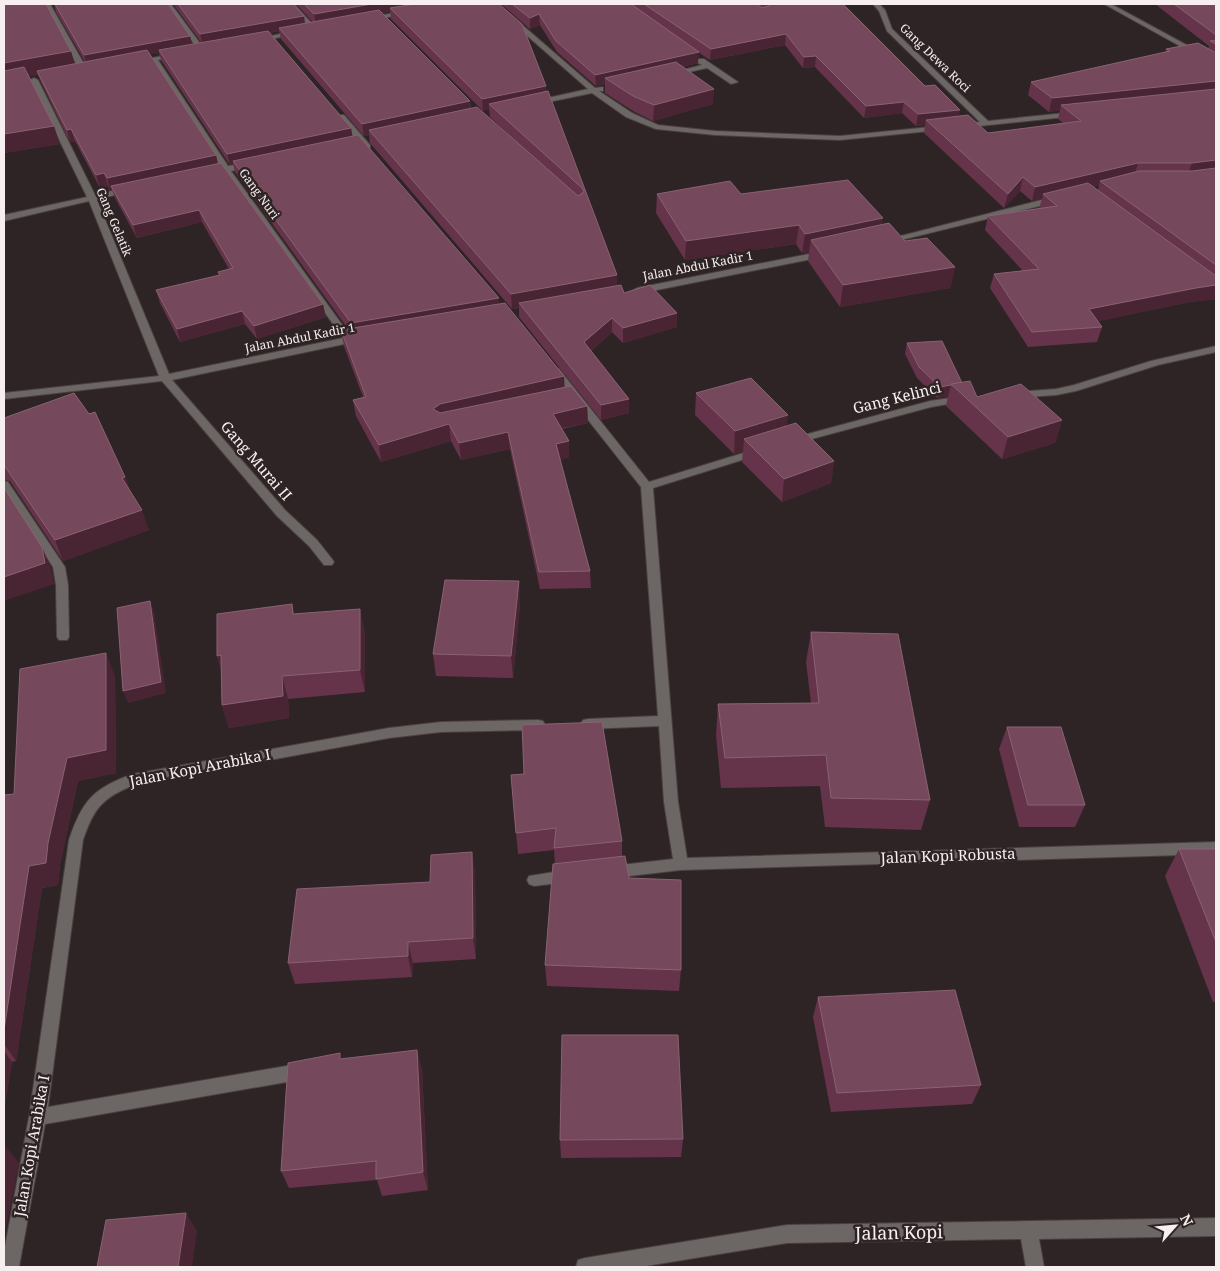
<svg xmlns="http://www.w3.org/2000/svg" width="1220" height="1271" viewBox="0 0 1220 1271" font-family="'Noto Serif',serif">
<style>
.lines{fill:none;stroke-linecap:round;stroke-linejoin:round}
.minor-casing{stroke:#4b4041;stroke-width:2}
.minor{fill:#6c6665;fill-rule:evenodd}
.wall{fill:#65344a;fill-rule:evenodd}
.shaded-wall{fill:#492534}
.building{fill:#75485c;stroke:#896273}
.labels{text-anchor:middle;stroke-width:5;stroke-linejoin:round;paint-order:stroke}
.far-street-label{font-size:12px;fill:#f7efef;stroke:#2f2425}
.street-label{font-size:15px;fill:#f7efef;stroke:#2f2425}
.near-street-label{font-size:18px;fill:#f7efef;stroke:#2f2425}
</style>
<rect width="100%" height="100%" fill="#2f2425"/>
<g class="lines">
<defs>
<g id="minor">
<path d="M44,4H50L88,71L87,73L80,71Z"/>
<path d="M165,4H171L205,50L203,51H199Z"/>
<path d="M288,4H294L316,28V30H312Z"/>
<path d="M491,4H498L595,88L603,87V91H599L632,113L658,125L715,131L840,136L940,126L944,128L940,130L840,140L715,135L656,129L626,117L592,93L534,105V101L588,89Z"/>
<path d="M873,4H879L885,10L892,29L988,121L1075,112L1079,114L1075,116L960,128V124L980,122L887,31L879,11Z"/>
<path d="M1104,4H1111L1216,61V66Z"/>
<path d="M407,10L410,12L409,13L368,21L365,19Z"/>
<path d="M297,30L299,31V33L257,42L254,40Z"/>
<path d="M176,53L180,55L179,57L158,60L228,166L254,162V166L231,171L351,337L359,335L364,338L359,341L172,380L285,510L317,540L332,559L334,562L332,565H324L309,546L277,516L162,381L4,399V393L159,376L89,201L4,221V215L87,197L30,80L34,78L38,80L95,195L128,187L132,190L97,200L169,374L343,338L224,172L209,175L205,173L221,168L152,61L137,64L133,62Z"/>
<path d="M698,59H704L738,82L731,84L707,68L671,76L667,74L702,65L698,63Z"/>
<path d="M338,115H344L370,145V149H364L338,119Z"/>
<path d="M1057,196L1060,197V201L885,244L881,241Z"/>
<path d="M824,251L828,254L827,256L637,294L632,291L637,288Z"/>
<path d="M1216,346V352L1158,365L1076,391L1056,395L1015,398L1010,395L1015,392L1056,389L1074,385L1151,361Z"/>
<path d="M555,368L559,369L649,482L753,450H761L762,452L761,454L653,488L678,802L687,858L1216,842V854L681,870L612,878L607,876L605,872L607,868L612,866L673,859L664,802L659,726L588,729L583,728L581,724L583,720L588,719L658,716L641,487L551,373V369Z"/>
<path d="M962,396L966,397L967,399L966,401L931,407L793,444L788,441L789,439L930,401Z"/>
<path d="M4,481L8,482L65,567L68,585L69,637L67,640H59L57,637L56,585L53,567L4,492Z"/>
<path d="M538,720L543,721L545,725L543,729L538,730L441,732L389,738L134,785C102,798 94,808 83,840L48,1107L304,1063L310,1065L312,1071L310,1077L304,1079L45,1124L19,1267H4V1252L29,1117L69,840C82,801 93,788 133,774L389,728L441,722Z"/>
<path d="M567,870L572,872L574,876L572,880L567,882L534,886L529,884L527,880L529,876Z"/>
<path d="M1216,1218V1236L1039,1239L1044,1267H1026L1021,1239L787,1243L640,1267H576L578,1260L585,1258L787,1225Z"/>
</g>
</defs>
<!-- minor casing -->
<use href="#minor" class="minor-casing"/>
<!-- minor -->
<use href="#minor" class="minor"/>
</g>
<!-- wall -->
<g class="wall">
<path d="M4,4L75,64L85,62L56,12L54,4L190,36L192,44L201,42L173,4H293L304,16L305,23L313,22L296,4H499L546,92L548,91L617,285L624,293L677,313V327L623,343L612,332L591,351L629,413L601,420L519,317V308L512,309L370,143L369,135L364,136L281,39L279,31L270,33L351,128L352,136L499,298V304L564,376V387L587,406L588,423L562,429L569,441V457L560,460L590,571L591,588L540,589L510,449L461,460L451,441L381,462L356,416L353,400L363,397L344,346L341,330L348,329L235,172L233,164L230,165L161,60L159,53L150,54L218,164L326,317L257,339L245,324L180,342L160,303L156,290L219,275L218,272L229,269L202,222L137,238L115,198L112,190L110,191L108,186L100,188L75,141L70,142L41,82L38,75L29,76L60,144L4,153ZM390,11L391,19L483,111L489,109L490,117L522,147L471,108L470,101L382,13Z"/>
<path d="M501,4H843L925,86L959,116L988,133L1063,123L1058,119L1060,110L1049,112L1028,95L1031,82L1165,53L1166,49H1208L1209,46L1155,4H1216V299L1190,302L1098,321L1102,327L1097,342L1028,347L990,288L994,274L1023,271L985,230L988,216L1040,208H1039L1042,199L1032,201L1020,191L1004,208L924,133L925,125L916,126L902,113L864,118L815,67L803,68L785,45L710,60L698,52V63L682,67L713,104L653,121L633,111L605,93V84L596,86L557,52L540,25L530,29ZM1099,185L1098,190L1093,187Z"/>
<path d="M657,194H741L882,225L905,241L955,267L950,288L840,307L808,261L809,252L802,253L796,244L685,260L656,213Z"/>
<path d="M907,343L962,383L977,397L1062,420L1055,443L1002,459L946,406L948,396L937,398L917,378L905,354Z"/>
<path d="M696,393L787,426L834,461L831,483L782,502L742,462L743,451L734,454L695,415Z"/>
<path d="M4,418L125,477L130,491L149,530L63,561L10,481L4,480Z"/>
<path d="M292,604L294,614L365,632V692L288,699L289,718L229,728L222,705L221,669L217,656Z"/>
<path d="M520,604L513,678L436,676L433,654Z"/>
<path d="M811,632L930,800L921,830L825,827L820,786L721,788L716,735L718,704L811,703L806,662Z"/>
<path d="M115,676L116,773L78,781L60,865L58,885L42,888L16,1061L12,1062L4,1110V795L14,794Z"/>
<path d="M1007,727L1085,805L1075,827H1019L999,749Z"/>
<path d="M511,775L622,841V857L629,878L681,970L679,991L547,986L545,965L555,864L554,850L518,854Z"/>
<path d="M1179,849H1216V1002H1213L1165,876Z"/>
<path d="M472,852L475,874L476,959L413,963L412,977L295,984L288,963L430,882Z"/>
<path d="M818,997L981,1085L972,1104L831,1112L813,1017Z"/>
<path d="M417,1050L422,1070L428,1190L382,1196L377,1180L289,1188L281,1171Z"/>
<path d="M683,1139L681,1157L561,1158L560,1140Z"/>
</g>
<!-- shaded-wall -->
<g class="shaded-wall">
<path d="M372,4H432L390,8V11L316,25L314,14Z"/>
<path d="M539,14L540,25L530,29V18Z"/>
<path d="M304,16L305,27L279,28V31L203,45L200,34Z"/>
<path d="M786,34L785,45L710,60L711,49Z"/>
<path d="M190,36L193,47L159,50V53L87,66L84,55Z"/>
<path d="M71,51L76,68L37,71L38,75L4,81V63Z"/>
<path d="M699,52L698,63L612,82L605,78V84L596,86L595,75Z"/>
<path d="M816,56L815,67L803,68L804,57Z"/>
<path d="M1216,81V93L1061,105L1060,110L1049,112L1052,98Z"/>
<path d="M546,86V97L489,104V109L483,111L482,99Z"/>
<path d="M714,89L713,104L653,121L654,105Z"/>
<path d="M470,101L471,113L369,130V135L364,136L362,124Z"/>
<path d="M904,102L902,113L864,118L866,106Z"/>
<path d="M960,110L958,121L926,120L925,125L916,126L918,114Z"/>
<path d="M54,126L60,144L4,153V134Z"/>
<path d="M351,128L353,139L233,161V164L230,165L227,154Z"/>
<path d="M71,129L75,141L70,142L67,130Z"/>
<path d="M216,155L219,168L111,186L112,190L110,191L107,178Z"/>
<path d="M1216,160V172L1187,177L1192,163Z"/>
<path d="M1138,163L1134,177L1100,181L1099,185L1047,198L1043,194L1042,199L1032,201L1035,187Z"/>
<path d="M104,173L108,186L100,188L96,175Z"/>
<path d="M1023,177L1020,191L1004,208L1008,194Z"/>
<path d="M199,210L202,222L137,238L133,225Z"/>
<path d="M883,218L879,237L811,240L809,252L802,253L805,234Z"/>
<path d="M799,225L796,244L685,260L686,241Z"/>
<path d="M955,267L950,288L840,307L843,285Z"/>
<path d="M617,275V290L519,303V308L512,309L511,294Z"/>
<path d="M1216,285V299L1190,302L1085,324L1089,309L1196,288Z"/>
<path d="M499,298V311L353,335L351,323Z"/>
<path d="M323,304L326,317L257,339L254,326Z"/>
<path d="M242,311L245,324L180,342L177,329Z"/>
<path d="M677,313V327L623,343V328Z"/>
<path d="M612,318V332L584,357V342Z"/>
<path d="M564,376L565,393L442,420L433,409L440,404Z"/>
<path d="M951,385L948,396L937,398L940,387Z"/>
<path d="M629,399V413L601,420V405Z"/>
<path d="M587,406L588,423L553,430V414Z"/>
<path d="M788,415L785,437L744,439L743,451L734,454L735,431Z"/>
<path d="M1062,420L1055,443L1002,459L1008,437Z"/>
<path d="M449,424L451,441L381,462L379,445Z"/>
<path d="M508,432L510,449L461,460L459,443Z"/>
<path d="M569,441V457L556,461V444Z"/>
<path d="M834,461L831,483L782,502L784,479Z"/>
<path d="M125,477L132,498L122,478Z"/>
<path d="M142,510L149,530L63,561L55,540Z"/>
<path d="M42,547L51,568L54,584L4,601V577Z"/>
<path d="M519,581L520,604L513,678L511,656Z"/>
<path d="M150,601L154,612L166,693L128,703L123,691Z"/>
<path d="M360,609L365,632V692L360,670Z"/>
<path d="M106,653L115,676L116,773L78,781L60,865L58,885L42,888L16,1061L4,1044V1030L29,866L48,843L67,758Z"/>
<path d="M221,655L224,679L217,656Z"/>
<path d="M282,676L288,699L289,718L229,728L222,705Z"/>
<path d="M472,852L475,874L476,959L473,938Z"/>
<path d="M408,942L413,963L412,977L408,956Z"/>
<path d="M417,1050L422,1070L428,1190L423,1172Z"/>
<path d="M4,1051L12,1062L4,1110Z"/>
<path d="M4,1145L19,1163L6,1229L4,1227Z"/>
<path d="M186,1213L197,1231L192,1267H178Z"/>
</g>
<!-- building -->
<g class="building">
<path d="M4,4H46L71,51L4,63Z"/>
<path d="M55,4H168L190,36L84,55Z"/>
<path d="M178,4H293L304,16L200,34Z"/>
<path d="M304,4H372L314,14Z"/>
<path d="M415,4H499L522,24L546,86L482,99L390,8Z"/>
<path d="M512,4H631L699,52L595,75L556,41L539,14L530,18Z"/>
<path d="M644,4H756L762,8L769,6V4H843L925,86L935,85L960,110L918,114L904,102L866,106L816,56L804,57L786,34L711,49Z"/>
<path d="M1174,4H1216V35Z"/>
<path d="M379,10L470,101L362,124L279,28Z"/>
<path d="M268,31L351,128L227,154L159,50Z"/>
<path d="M1216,40V44L1210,41Z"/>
<path d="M1198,43L1216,53V81L1052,98L1031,82L1170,51L1166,49Z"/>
<path d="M147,50L216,155L107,178L104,173L96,175L71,129L67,130L37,71Z"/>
<path d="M676,62L714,89L654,105L633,96L605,78Z"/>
<path d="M24,67L54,126L4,134V71Z"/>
<path d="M1216,89V160L1192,163H1138L1035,187L1023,177L1008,194L926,120L968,115L988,133L1081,121L1061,105Z"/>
<path d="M548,91L617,275L511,294L369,130L477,107L578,196L584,192L582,188L489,104Z"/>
<path d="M358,135L499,298L351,323L233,161Z"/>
<path d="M221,163L323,304L254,326L242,311L177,329L156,290L220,275L218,272L233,268L199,210L133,225L111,186Z"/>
<path d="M1216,168V265L1100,181L1139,171H1192Z"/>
<path d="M848,180L883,218L805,234L799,225L686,241L657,194L730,181L741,194Z"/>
<path d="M1088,183L1216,276V285L1196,288L1089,309L1102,327L1032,332L994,274L1039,269L988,216L1057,206L1043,194Z"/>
<path d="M889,223L905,241L927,238L955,267L843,285L811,240Z"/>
<path d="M621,285L624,293L650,285L677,313L623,328L612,318L584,342L629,399L601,405L519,303Z"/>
<path d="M505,303L564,376L440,404L433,409L440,413L571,386L587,406L553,414L569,441L556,444L590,571L539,572L508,432L459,443L449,424L379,445L353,400L366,397L341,330Z"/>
<path d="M942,341L962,383L940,387L919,367L907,343Z"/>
<path d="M751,378L788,415L735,431L696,393Z"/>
<path d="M970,381L977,397L1021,384L1062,420L1008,437L951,384Z"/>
<path d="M74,393L89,414L95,412L125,477L122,478L142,510L55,540L4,465V418Z"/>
<path d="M796,423L834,461L784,479L744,439Z"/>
<path d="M4,488L42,547L45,563L4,577Z"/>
<path d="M445,580L519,581L511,656L433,654Z"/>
<path d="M150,601L161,682L123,691L117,608Z"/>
<path d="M292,604L293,614L360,609V670L282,676L283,696L222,705L221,655L217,656V614Z"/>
<path d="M811,632L898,634L930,800L831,798L826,755L725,758L718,704L819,703Z"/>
<path d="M106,653V750L67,758L48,843L46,863L29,866L4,1030V795L14,794L20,669Z"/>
<path d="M602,722L622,841L554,848L556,828L516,833L511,775L524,774L522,725Z"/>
<path d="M1007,727H1061L1085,805H1028Z"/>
<path d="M1179,849H1216V942Z"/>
<path d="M472,852L473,938L408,942V956L288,963L297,889L430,882L431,855Z"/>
<path d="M625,856L629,878L681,880V970L545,965L553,864Z"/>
<path d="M955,990L981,1085L837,1093L818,997Z"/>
<path d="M562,1035H678L683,1139L560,1140Z"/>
<path d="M417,1050L423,1172L376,1179V1161L281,1171L288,1063L340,1053V1059Z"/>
<path d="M186,1213L178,1267H97L106,1220Z"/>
</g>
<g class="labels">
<!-- far-street labels -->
<g class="far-street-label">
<text transform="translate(935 58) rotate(44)" y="4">Gang Dewa Roci</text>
<text transform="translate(259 194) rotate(54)" y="4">Gang Nuri</text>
<text transform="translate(114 222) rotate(67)" y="4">Gang Gelatik</text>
<text transform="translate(698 266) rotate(-11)" y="4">Jalan Abdul Kadir 1</text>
<text transform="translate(300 338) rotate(-11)" y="4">Jalan Abdul Kadir 1</text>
</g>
<!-- street labels -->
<g class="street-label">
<text transform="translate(897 398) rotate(-14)" y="5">Gang Kelinci</text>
<text transform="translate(256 461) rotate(49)" y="5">Gang Murai II</text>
<text transform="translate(200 768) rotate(-11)" y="5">Jalan Kopi Arabika I</text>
<text transform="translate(948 856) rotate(-2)" y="5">Jalan Kopi Robusta</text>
<text transform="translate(32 1146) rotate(-80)" y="5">Jalan Kopi Arabika I</text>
</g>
<!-- near-street labels -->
<g class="near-street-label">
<text transform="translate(899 1233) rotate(-1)" y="6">Jalan Kopi</text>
</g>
</g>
<!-- border -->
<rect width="1220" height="1271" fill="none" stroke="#f7efef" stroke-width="10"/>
<!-- north arrow -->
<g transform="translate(1175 1226) rotate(63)" stroke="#2f2425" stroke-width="4" paint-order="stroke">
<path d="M0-4L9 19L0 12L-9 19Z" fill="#f7efef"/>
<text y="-8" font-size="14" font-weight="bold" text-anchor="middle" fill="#f7efef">N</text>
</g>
</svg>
